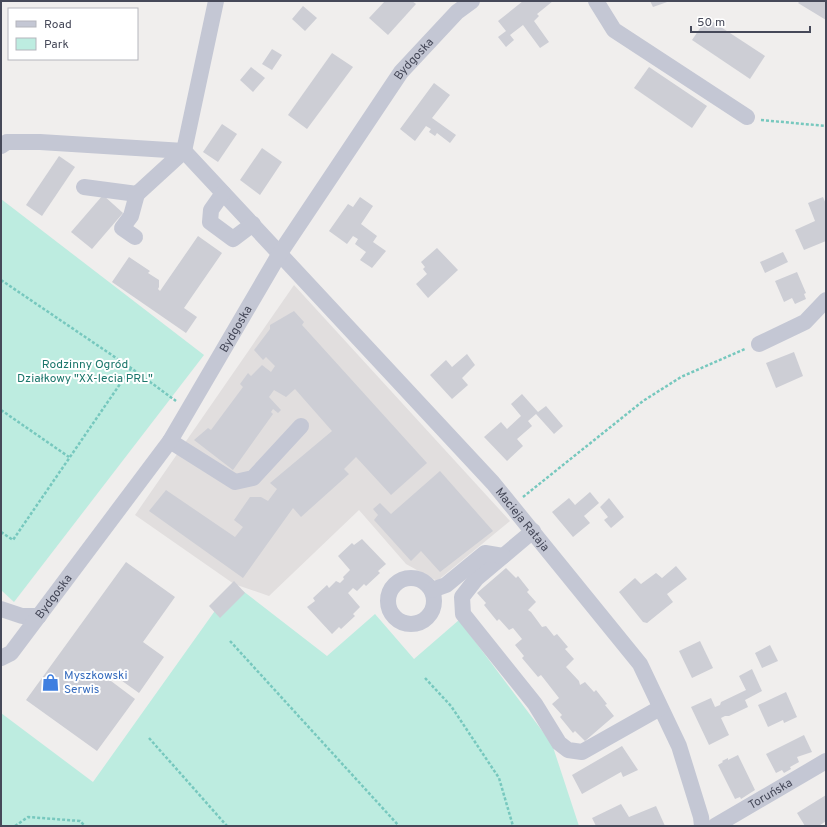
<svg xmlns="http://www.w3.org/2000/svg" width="827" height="827" viewBox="0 0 827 827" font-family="Overpass,sans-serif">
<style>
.education{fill:#e1dede}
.green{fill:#bdece0}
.building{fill:#cdced5}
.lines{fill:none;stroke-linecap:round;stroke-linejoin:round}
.path{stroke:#77c8be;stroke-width:2.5;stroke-dasharray:3 2;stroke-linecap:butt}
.minor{stroke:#c4c7d4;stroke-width:16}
.labels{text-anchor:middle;stroke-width:4;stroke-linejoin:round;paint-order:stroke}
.street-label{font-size:12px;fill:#464959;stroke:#fff}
.park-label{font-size:12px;fill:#1b766b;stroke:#fff}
.shop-label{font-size:12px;fill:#366cbe;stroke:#fff;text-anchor:start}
</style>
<rect width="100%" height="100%" fill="#f0eeed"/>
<!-- education -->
<path class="education" d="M294,285L510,521L437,581L406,564L359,510L269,596L234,584L135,515Z"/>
<!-- green -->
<g class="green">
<path d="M1,199L204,355L14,602L1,590Z"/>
<path d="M234,584L327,656L375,614L414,659L459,620L552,744L579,826H1V713L93,782Z"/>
</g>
<!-- building -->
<g class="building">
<path d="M385,1H412L416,4L388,35L369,18Z"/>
<path d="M523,1H553L537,14L539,16L534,21L549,42L540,48L523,25L510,35L514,40L506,47L498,37L506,31L498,21Z"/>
<path d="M650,1H670L653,7Z"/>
<path d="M800,1H826V20L798,3Z"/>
<path d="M303,6L317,18L305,31L292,19Z"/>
<path d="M707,18L765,56L750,79L692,40Z"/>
<path d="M272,49L282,55L272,70L262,64Z"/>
<path d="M332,53L353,67L307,129L288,115Z"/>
<path d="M251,67L265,78L253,92L240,80Z"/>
<path d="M649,67L707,106L692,128L634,88Z"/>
<path d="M434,83L450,95L432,118L456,135L450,143L437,133L435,136L429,132L431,129L426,126L415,141L400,129Z"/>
<path d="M222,124L237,134L218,162L203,152Z"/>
<path d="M262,148L282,162L260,195L240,180Z"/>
<path d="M59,156L75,167L42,216L26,205Z"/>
<path d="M103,195L123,213L92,249L71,232Z"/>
<path d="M360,197L373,206L361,224L377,236L373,242L386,251L372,268L360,260L366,252L355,244L358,239L353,236L347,244L329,231L348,204L353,207Z"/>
<path d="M823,197L826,204V241L804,250L795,230L815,221L808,203Z"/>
<path d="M198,236L222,253L184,308L197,317L186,333L112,282L129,257L150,271L148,273L159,280V287L158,289L160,291Z"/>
<path d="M437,248L458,270L428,298L416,284L427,274L423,269L425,267L421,262Z"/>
<path d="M783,252L788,262L765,273L760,262Z"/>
<path d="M797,272L806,293L804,294L806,299L795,304L792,298L784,302L775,281Z"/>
<path d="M294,311L304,322L302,325L427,463L391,495L356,457L344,469L349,474L301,517L293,508L243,578L149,511L166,490L235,537L243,527L234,520L250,497H261L268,501L277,489L270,483L332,431L295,389L286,397L274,390L269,397L281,410L278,413L273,409L271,412L273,414L233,470L194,440L208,428L211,430L243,387L240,384L248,373L251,376L262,365L271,372L275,366L266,357L263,360L254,350L270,329V325Z"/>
<path d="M794,352L803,376L776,388L766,363Z"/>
<path d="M467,354L475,365L462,378L468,385L452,399L430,375L446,360L452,367Z"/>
<path d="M522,394L538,412L546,406L563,426L554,434L536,414L528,421L532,426L517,439L523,446L507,461L484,437L501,422L507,429L521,416L511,404Z"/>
<path d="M440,471L493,531L440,572L421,551L411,561L374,520L378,515L373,509L380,503L391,514Z"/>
<path d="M590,492L599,503L584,516L590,523L573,537L552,512L569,498L575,505Z"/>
<path d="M609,498L624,517L611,528L604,520L608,517L600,507Z"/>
<path d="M362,539L386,564L378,571L380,573L366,586L364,584L357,591L353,588L348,593L360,607L353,614L355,616L341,629L339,627L332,634L307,607L315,601L313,598L327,585L329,588L336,581L340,583L344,579L343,577L350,570L338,556L352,543L354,545Z"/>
<path d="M126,562L175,597L143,642L164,657L139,693L111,673L107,678L135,699L97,751L26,700Z"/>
<path d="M676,566L687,579L667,594L673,602L647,623L643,622L619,592L635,578L641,584L656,573L662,578Z"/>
<path d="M506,568L516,578L518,576L529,590L527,592L536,602L528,610L531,612L542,627L546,626L554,636L557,634L568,647L565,649L574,659L566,667L579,681L580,685L585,682L594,692L596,690L607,704L605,705L614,716L585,741L575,731L573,733L560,717L562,715L552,704L559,698L541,675L538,677L522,658L524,656L515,645L522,639L513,628L509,630L499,619L497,621L484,605L486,603L477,593Z"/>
<path d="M234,581L245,593L220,618L209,606Z"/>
<path d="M700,641L713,668L692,678L679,651Z"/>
<path d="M770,645L778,661L762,668L755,653Z"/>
<path d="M752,669L762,691L745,700L748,707L729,716H725L721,718L729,735L709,745L691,707L711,698L715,707L720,705L721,702L746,690L739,676Z"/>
<path d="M786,692L797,717L784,723L783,720L768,727L758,705Z"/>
<path d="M804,735L812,752L797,757L799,762L790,767L791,769L784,773L782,770L776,773L766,754Z"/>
<path d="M622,746L638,770L623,777L621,772L582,794L572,775Z"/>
<path d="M738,755L755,790L741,799L740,797L735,799L718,765L723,762L722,761L728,758V760Z"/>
<path d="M826,795V821L819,826H805L797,813Z"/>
<path d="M621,804L629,817L656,806L665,826H596L592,818Z"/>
</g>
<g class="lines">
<!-- path -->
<g class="path">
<path d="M761,120L826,126"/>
<path d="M1,280L131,368L176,401"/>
<path d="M1,410L69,457"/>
<path d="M523,497L643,401L681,377L745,349"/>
<path d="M1,532L13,540L131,368"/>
<path d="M230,641L399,826"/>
<path d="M425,678L451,706L499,778L513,826"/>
<path d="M149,738L227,826"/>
<path d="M15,826L28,817L80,821L85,826"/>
</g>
<!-- minor -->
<g class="minor">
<path d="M596,1L614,30L747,117"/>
<path id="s1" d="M1,146L7,142H40L184,151L493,483L640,664L679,746L701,817L702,826"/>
<path d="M84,187L137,194L184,151L216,1"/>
<path d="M223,193L211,210L210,222L233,239L253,224"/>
<path d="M135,237L122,228L131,216L137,194"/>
<path d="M759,344L805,322L826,300"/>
<path d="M170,441L235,482L253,478L301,426"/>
<path d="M533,531L476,579L462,597L463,614L535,704L559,743L568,750L582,752L660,708"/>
<circle cx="411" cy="601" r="23"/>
<path d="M432,590L446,585L485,553L503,556"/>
<path d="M1,609L22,616H39"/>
<path id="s2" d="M1,658L11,653L170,441L280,253L401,72L457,12L472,1"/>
<path id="s3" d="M715,826L826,761"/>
</g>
</g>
<!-- icons -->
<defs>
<symbol id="shop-bare" viewBox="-9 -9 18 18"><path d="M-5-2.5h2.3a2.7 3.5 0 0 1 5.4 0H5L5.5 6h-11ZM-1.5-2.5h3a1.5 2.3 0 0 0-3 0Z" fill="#3f7fe0" stroke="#fff" stroke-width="2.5" paint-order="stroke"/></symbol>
</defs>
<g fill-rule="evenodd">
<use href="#shop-bare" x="38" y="670" width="25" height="25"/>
</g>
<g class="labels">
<!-- street labels -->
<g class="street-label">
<text dy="4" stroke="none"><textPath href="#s2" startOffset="730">Bydgoska</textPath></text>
<text dy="4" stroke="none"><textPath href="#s2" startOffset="406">Bydgoska</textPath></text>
<text dy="4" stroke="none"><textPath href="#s1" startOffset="685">Macieja Rataja</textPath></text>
<text dy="4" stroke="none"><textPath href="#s2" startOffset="82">Bydgoska</textPath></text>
<text dy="4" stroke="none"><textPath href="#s3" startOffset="64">Toruńska</textPath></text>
</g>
<!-- park labels -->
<g class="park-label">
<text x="85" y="368">Rodzinny Ogród<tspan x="85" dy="14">Działkowy "XX-lecia PRL"</tspan></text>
</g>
<!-- shop labels -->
<g class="shop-label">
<text x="64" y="679">Myszkowski<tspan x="64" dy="14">Serwis</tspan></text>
</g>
</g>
<!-- border -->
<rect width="827" height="827" fill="none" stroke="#464959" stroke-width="4"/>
<!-- legend -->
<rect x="8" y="8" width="130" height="52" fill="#ffffff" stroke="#b5b6bd"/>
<rect x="16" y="21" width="20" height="6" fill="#c4c7d4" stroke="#b5b6bd"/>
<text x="44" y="28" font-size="12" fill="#464959">Road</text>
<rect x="16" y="38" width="20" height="12" fill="#bdece0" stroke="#b5b6bd"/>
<text x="44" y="48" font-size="12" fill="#464959">Park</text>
<!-- scale -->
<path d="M691 26v6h119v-6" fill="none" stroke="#464959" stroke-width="2"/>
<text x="697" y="26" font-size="12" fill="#464959" stroke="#ffffff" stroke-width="3" paint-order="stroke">50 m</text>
</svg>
